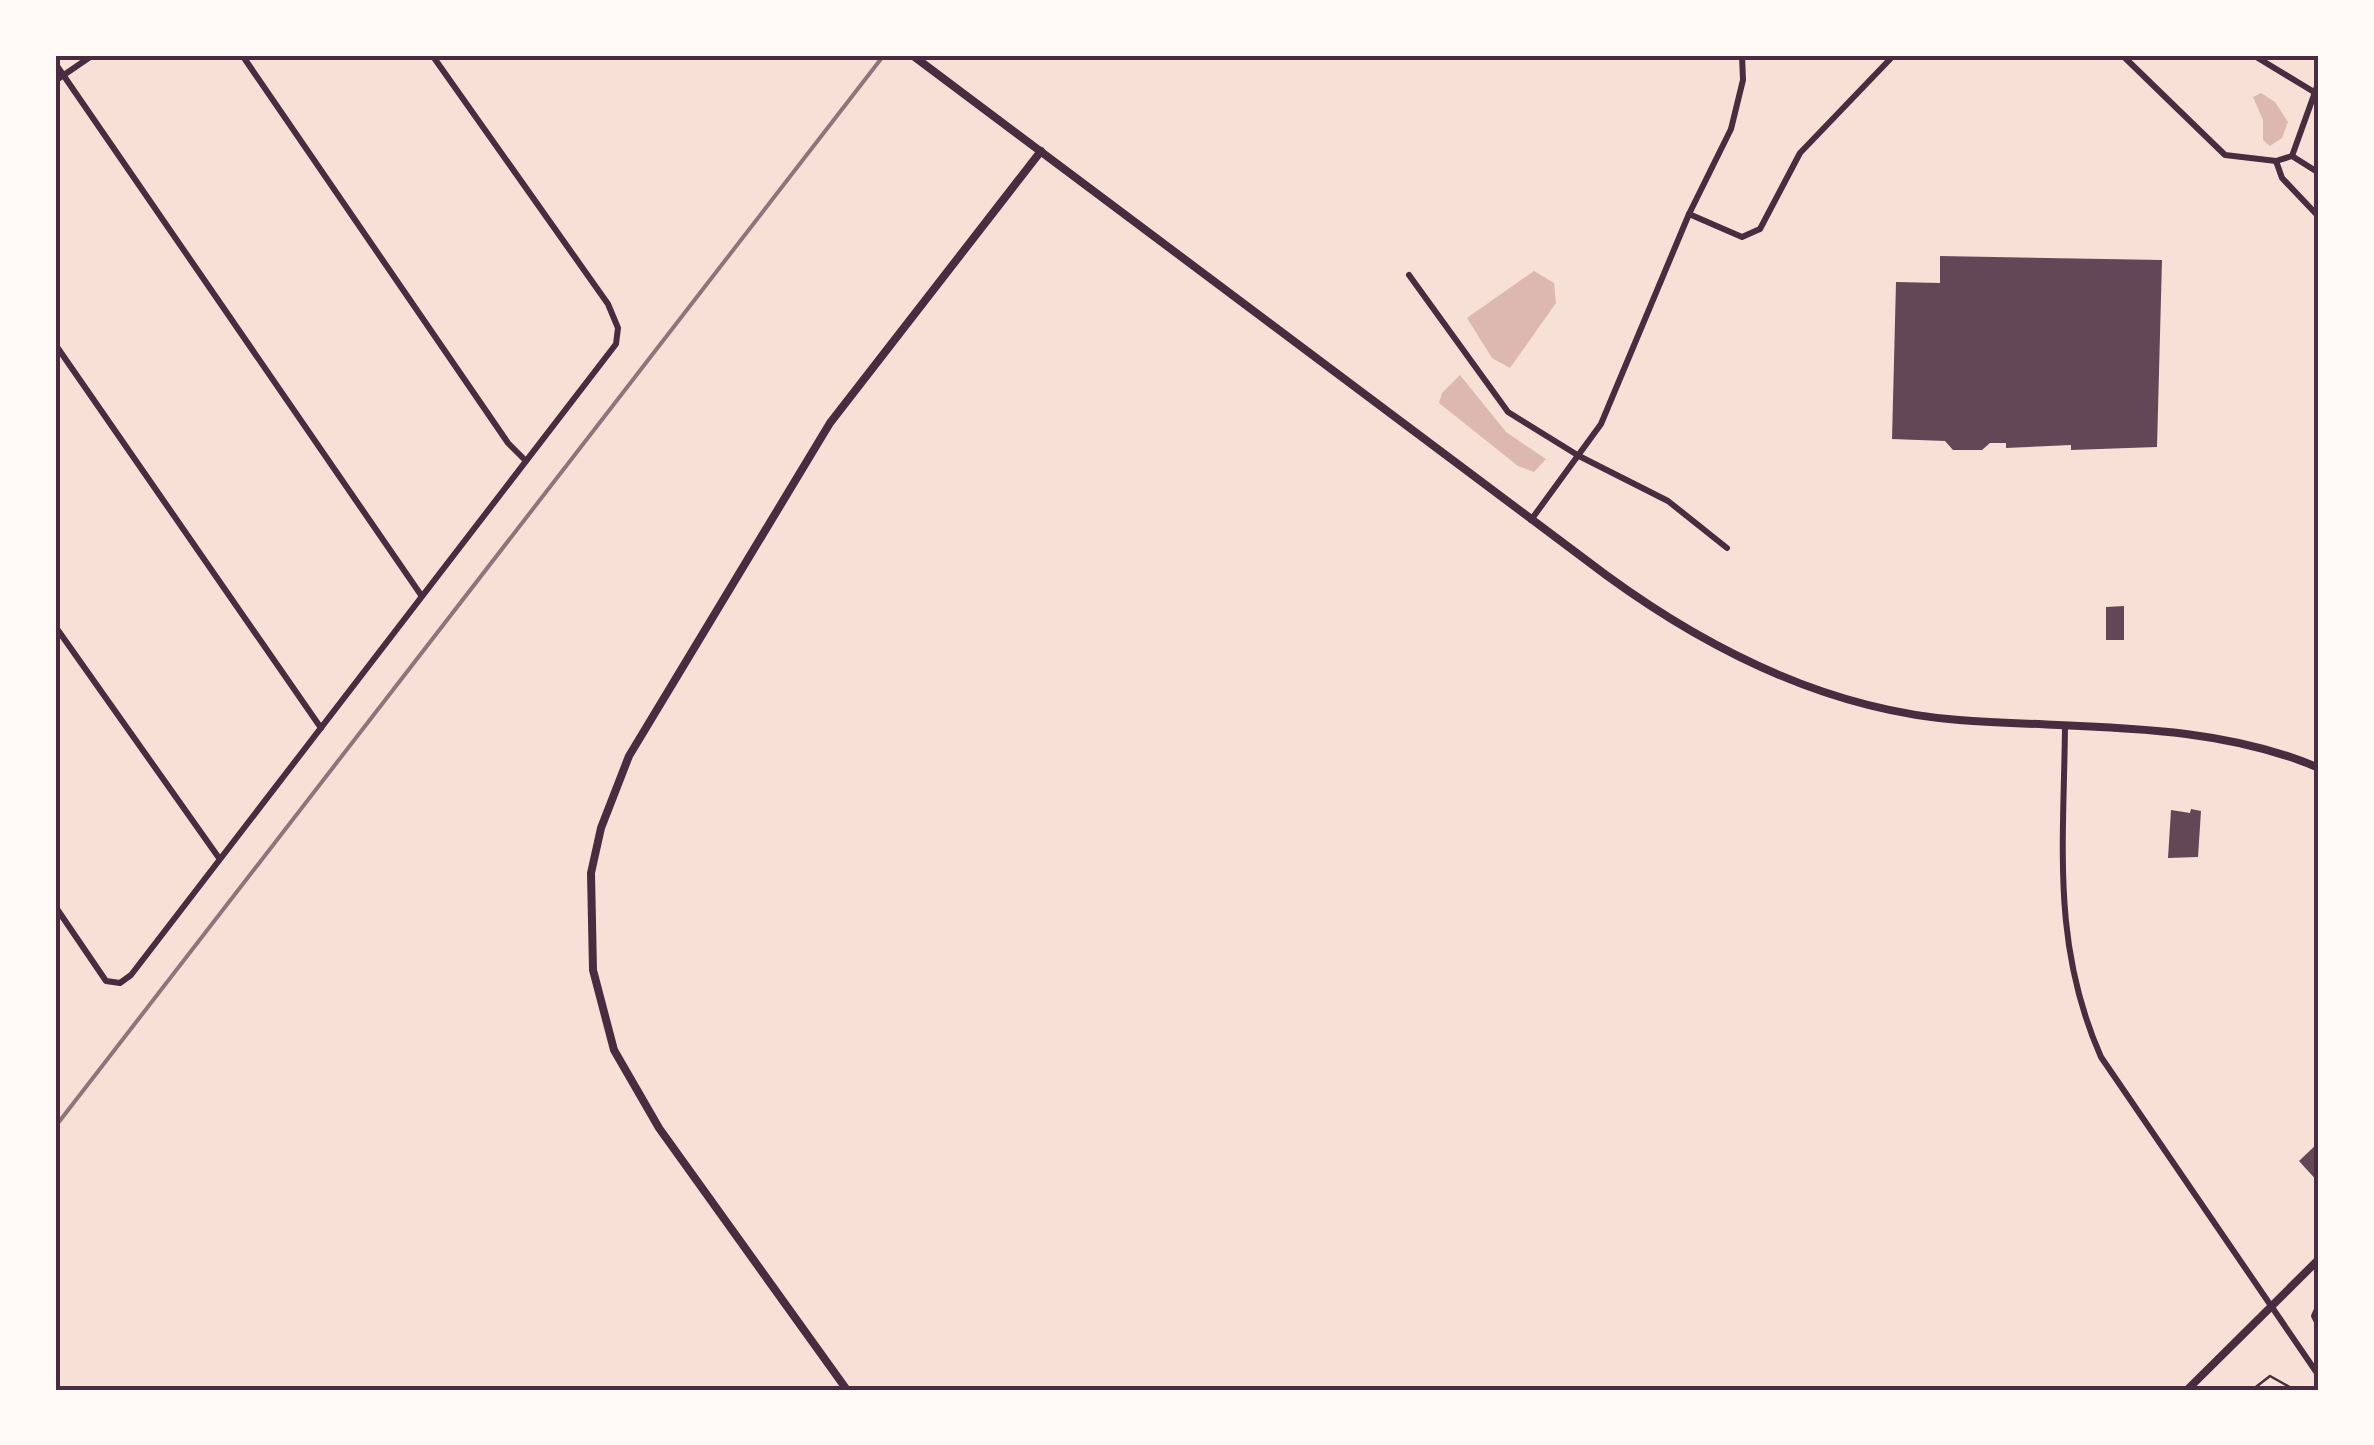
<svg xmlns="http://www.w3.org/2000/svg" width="2374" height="1445" viewBox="0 0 2374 1445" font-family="'Sofia Sans Condensed',sans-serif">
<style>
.water{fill:#dcb8b0}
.building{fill:#644757}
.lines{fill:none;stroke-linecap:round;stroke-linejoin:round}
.service{stroke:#4a2c40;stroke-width:2.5}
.minor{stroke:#4a2c40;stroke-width:6}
.tertiary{stroke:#4a2c40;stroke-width:8}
.secondary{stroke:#4a2c40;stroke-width:8}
.rail{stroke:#8f747c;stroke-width:4}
.neatline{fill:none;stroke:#4a2c40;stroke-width:4}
</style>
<rect width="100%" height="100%" fill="#f7e1d7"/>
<!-- water -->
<g class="water">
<path d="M2261,93L2275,102L2288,122L2282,138L2270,146L2263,140V120L2253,97Z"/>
<path d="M1534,271L1554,283L1556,303L1510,368L1492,358L1467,318Z"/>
<path d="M1460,375L1506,432L1546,459L1534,472L1518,466L1439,403L1442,393Z"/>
</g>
<!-- building -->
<g class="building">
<path d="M1940,256L2162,260L2157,447L2071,450V445L2006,448V443H1990L1982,450H1953L1945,441L1892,439L1896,282L1940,283Z"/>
<path d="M2124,606V640H2106V607Z"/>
<path d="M2191,809L2201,811L2198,857L2168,858L2171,810L2190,813Z"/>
<path d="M2319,1142V1183L2299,1161Z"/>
</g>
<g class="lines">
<!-- service -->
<g class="service">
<path d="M2252,1390L2270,1376L2295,1390"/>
<path d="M2314,1390L2319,1387"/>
</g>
<!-- minor -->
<g class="minor">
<path d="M242,55L508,443L526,461"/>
<path d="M2122,55L2225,155L2276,161L2292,156L2319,173"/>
<path d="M2253,55L2319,95"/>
<path d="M55,63L421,595"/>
<path d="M55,81L93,55"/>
<path d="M2292,156L2319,81"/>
<path d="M2276,161L2282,178L2319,217"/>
<path d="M1689,214L1742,237L1760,229L1800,153L1894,55"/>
<path d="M1409,275L1508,412L1579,456L1668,501L1727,548"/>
<path d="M55,344L321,728"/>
<path d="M1531,520L1601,424L1689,214L1731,129L1743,80L1742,55"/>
<path d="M55,626L219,858"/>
<path d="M2065,725C2064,845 2051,944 2101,1057L2319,1376"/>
<path d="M55,906L106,981L120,983L131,975L616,344L618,328L608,304L432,55"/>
<path d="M2319,1305L2314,1316L2319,1326"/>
</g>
<!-- tertiary -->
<path class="tertiary" d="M847,1390L659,1128L614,1050L593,970L591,873L601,828L629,756L830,423L1041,151"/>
<!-- secondary -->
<g class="secondary">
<path d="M912,55L1606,575C1710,651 1828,710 1959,720C2077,729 2208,720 2319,768"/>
<path d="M2187,1390L2319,1259"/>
</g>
<!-- rail -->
<path class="rail" d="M55,1127L884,55"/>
</g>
<!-- border -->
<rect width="2374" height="1445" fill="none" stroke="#fffaf5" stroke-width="115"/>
<rect x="58" y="58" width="2258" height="1330" class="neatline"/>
</svg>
